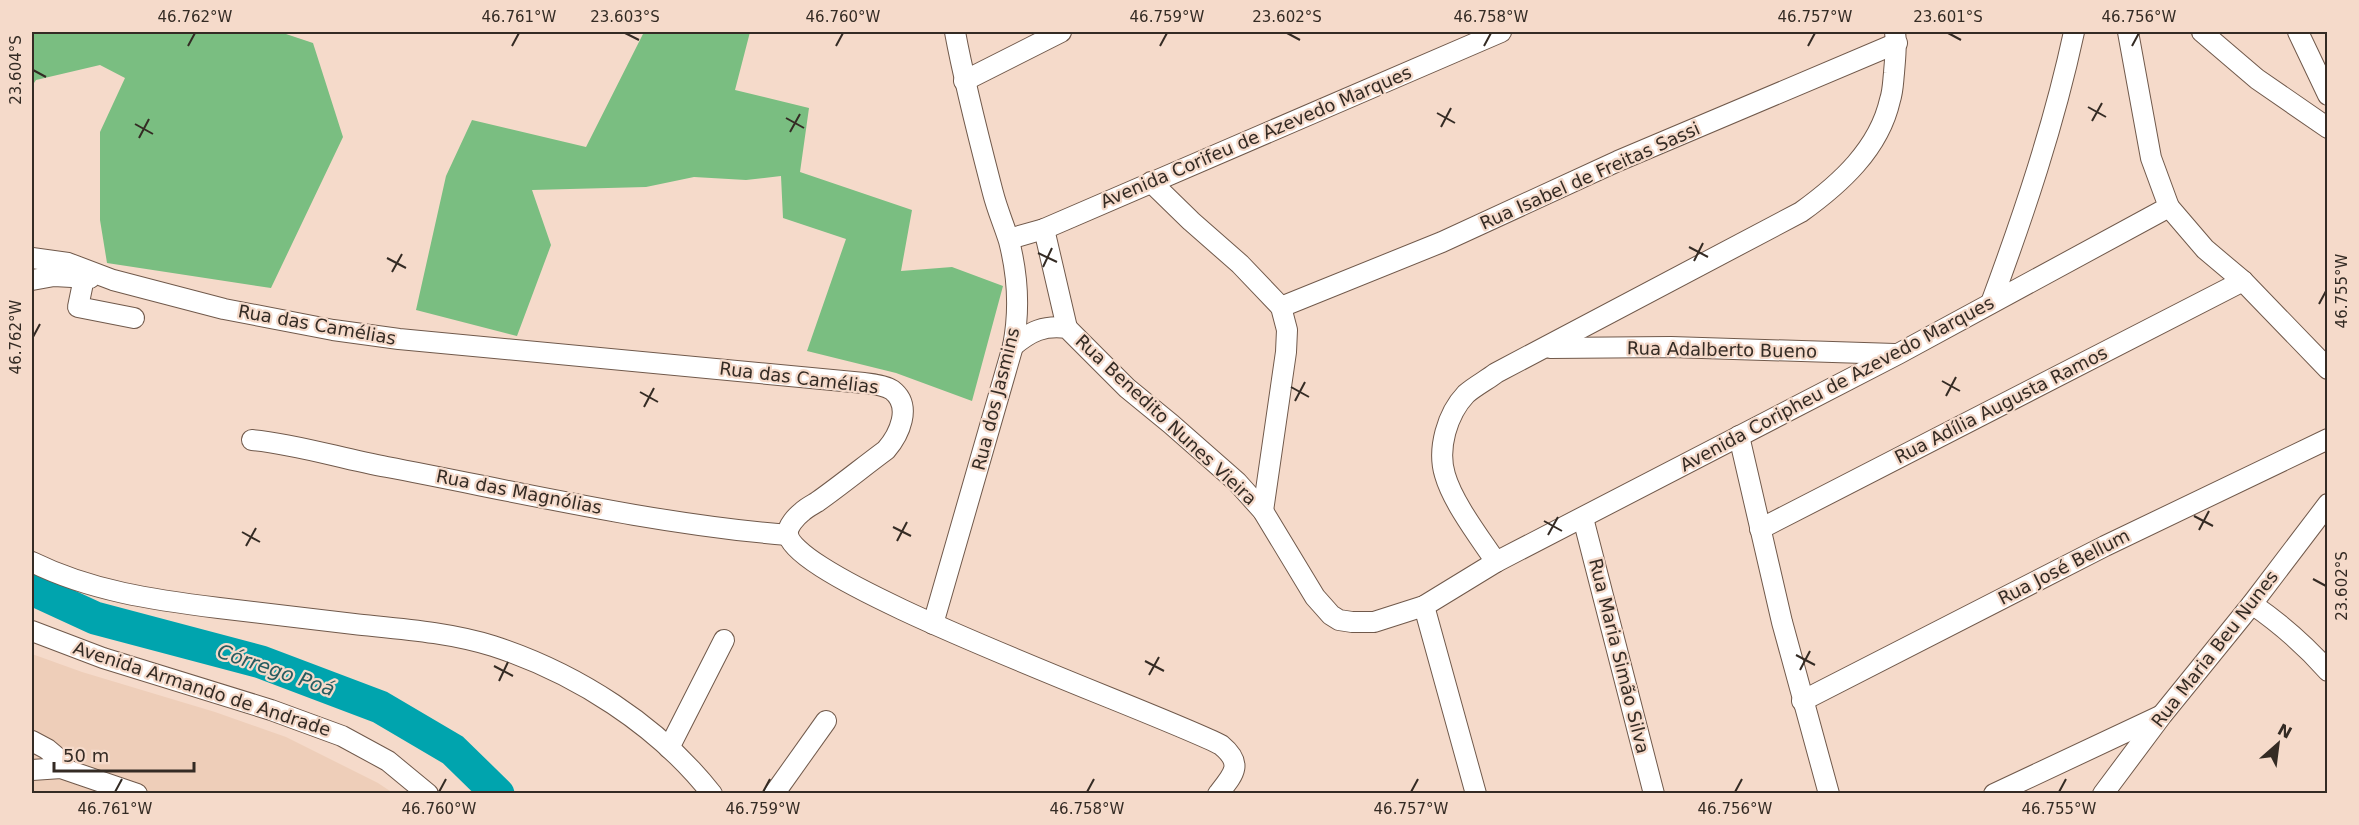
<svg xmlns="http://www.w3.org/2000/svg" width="2359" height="825" viewBox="0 0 2359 825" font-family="'DejaVu Sans',sans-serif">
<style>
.built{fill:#eeceb9}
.forest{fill:#7abe81}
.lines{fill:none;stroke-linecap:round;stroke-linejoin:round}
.river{stroke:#00a4ae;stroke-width:33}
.minor-casing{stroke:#70594b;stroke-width:22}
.minor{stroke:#fff;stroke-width:20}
.ticks{fill:none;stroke:#342b24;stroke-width:2}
.labels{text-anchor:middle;stroke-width:4.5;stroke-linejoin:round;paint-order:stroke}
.street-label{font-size:18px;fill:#342b24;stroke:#f5daca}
.water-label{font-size:20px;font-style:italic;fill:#265c60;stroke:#f5daca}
.neatline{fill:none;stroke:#342b24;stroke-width:2}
.ticks-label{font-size:15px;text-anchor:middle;fill:#342b24}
</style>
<rect width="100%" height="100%" fill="#f5daca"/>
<!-- built -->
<path class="built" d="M32,654L82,672L215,712L286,737L378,783L393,793H32Z"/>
<!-- forest -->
<g class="forest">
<path d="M32,32H280L313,43L343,137L271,288L107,263L100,220V132L125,78L100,65L36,80L32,86Z"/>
<path d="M644,32H750L735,90L809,108L800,172L912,210L901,271L952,267L1003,286L972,401L896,373L807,351L846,239L783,218L781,176L746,180L694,177L646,187L532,190L551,245L517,336L416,310L446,176L472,120L586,147Z"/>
</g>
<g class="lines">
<!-- river -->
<path class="river" d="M32,589L95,618L261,662L380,707L453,750L498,794"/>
<defs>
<g id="minor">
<path d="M2202,32L2257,79L2328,128"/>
<path d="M2298,32L2328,95"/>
<path d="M964,81L1061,32"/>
<path d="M1151,182L1191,221L1240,264L1281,307L1287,330L1286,352L1263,511"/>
<path d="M2169,207L2205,249L2243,281L2328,369"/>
<path d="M1044,229L1067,328"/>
<path d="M1009,239L1044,229L1501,32"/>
<path d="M32,258L68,263L113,280L224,309L333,330L399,339L864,383C873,384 884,385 892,390C913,406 899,435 886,450C863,467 841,485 817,502C812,505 806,508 802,512C797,516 787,526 788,534C793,583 1163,714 1221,745C1244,764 1234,774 1218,794"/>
<path d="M84,278L78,307L134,318"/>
<path d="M32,280L54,276L90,278"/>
<path d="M1991,303C2024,214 2054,125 2074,32"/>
<path d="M1281,307L1442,242L1618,161L1897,43"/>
<path d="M1013,346C1031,331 1044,325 1067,328L1127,388L1171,424L1237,482L1263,511L1315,597L1331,615L1339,620L1352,622H1374L1424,606L1496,562L1898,354L2169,207L2151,158L2128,32"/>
<path d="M1550,348L1671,347L1895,354"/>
<path d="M1739,436L1782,622L1829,794"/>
<path d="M252,440C297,444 342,459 387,467C519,492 653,524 788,535"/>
<path d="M1583,518L1654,794"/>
<path d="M1760,529L2243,281"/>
<path d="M32,562C91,591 154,600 219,608C264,613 309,619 354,624C401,629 448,632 493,646C576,673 658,725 712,794"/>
<path d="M1496,562C1480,538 1453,503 1445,475C1437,449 1447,414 1466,394C1475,386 1487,380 1496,373L1801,212C1840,184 1879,149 1890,100C1893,91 1893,82 1894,73C1895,59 1897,45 1895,32"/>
<path d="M2252,604C2281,624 2305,645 2328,671"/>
<path d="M1424,606L1476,794"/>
<path d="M933,624L1013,346C1020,310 1018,276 1009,241C1004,225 997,209 993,193C979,139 965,86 955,32"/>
<path d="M32,631L103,658L271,710L342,736L388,761L428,794"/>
<path d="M1802,701L2105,546L2328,439"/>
<path d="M32,741L47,749L60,760L61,768"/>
<path d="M669,748L724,640"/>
<path d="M32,770L61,768L137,794"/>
<path d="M774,794L826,721"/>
<path d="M1994,794L2160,716"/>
<path d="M2103,794L2162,715L2252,604L2328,504"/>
</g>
</defs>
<!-- minor casing -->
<use href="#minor" class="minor-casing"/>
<!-- minor -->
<use href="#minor" class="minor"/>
</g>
<!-- ticks -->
<path class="ticks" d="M625,33L639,40M1287,33L1300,40M1948,33L1961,40M188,46L195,33M512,46L519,33M836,46L843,33M1160,46L1167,33M1484,46L1491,33M1808,46L1815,33M2132,46L2139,33M33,70L46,77M2088,107L2106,117M1437,113L1455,123M786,118L804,128M2092,121L2102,103M135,124L153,134M1441,127L1451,108M790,132L800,114M139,138L149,119M1689,247L1708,257M1038,253L1057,262M387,258L406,268M1694,261L1703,243M1043,267L1052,248M392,272L402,254M2319,304L2326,291M33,337L40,324M1942,381L1960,391M1291,387L1309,397M640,392L658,402M1946,396L1956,377M1295,401L1305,382M644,407L654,388M2194,516L2213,526M1544,521L1562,531M893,527L911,536M2199,530L2209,511M242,532L260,542M1548,535L1558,517M897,541L907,522M246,546L256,528M2313,579L2326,586M1796,655L1815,665M1145,661L1164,671M494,666L513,676M1800,670L1810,651M1149,675L1159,657M499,681L508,662M115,792L122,779M439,792L446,779M763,792L770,779M1087,792L1094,779M1411,792L1418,779M1735,792L1742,779M2059,792L2066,779"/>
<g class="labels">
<!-- street labels -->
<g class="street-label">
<text transform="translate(1256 137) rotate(-23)" y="6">Avenida Corifeu de Azevedo Marques</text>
<text transform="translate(1590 176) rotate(-24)" y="6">Rua Isabel de Freitas Sassi</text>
<text transform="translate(317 325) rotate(10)" y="6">Rua das Camélias</text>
<text transform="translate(1722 350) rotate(1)" y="6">Rua Adalberto Bueno</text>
<text transform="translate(799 378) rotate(7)" y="6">Rua das Camélias</text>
<text transform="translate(1837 384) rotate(-28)" y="6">Avenida Coripheu de Azevedo Marques</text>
<text transform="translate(996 399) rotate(-76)" y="6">Rua dos Jasmins</text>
<text transform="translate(2001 405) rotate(-27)" y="6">Rua Adília Augusta Ramos</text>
<text transform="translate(1166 420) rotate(43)" y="6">Rua Benedito Nunes Vieira</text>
<text transform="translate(519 492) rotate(11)" y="6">Rua das Magnólias</text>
<text transform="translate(2064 567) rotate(-27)" y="6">Rua José Bellum</text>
<text transform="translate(2215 649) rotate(-52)" y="6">Rua Maria Beu Nunes</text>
<text transform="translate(1619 656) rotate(76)" y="6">Rua Maria Simão Silva</text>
<text transform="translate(202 689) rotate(18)" y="6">Avenida Armando de Andrade</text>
</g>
<!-- water labels -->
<g class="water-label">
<text transform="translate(276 670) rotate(19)" y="7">Córrego Poá</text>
</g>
</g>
<!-- border -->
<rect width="2359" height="825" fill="none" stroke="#f5daca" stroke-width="66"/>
<!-- north arrow -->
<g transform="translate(2278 744) rotate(28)" stroke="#f5daca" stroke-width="4.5" paint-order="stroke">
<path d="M0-4.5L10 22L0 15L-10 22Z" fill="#342b24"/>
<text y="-9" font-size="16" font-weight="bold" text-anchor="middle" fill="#342b24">N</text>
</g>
<!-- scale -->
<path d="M54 762v9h140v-9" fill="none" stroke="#342b24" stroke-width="3"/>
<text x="63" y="762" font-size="18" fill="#342b24" stroke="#f5daca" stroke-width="4.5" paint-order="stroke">50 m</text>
<rect x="33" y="33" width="2293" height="759" class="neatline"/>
<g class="ticks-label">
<text x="195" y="22">46.762°W</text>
<text x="519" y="22">46.761°W</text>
<text x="625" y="22">23.603°S</text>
<text x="843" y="22">46.760°W</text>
<text x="1167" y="22">46.759°W</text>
<text x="1287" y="22">23.602°S</text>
<text x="1491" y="22">46.758°W</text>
<text x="1815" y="22">46.757°W</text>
<text x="1948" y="22">23.601°S</text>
<text x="2139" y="22">46.756°W</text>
<text transform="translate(16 70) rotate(-90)" y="5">23.604°S</text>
<text transform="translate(2342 291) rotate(-90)" y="5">46.755°W</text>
<text transform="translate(16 337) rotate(-90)" y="5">46.762°W</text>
<text transform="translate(2342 586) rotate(-90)" y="5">23.602°S</text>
<text x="115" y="814">46.761°W</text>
<text x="439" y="814">46.760°W</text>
<text x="763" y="814">46.759°W</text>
<text x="1087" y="814">46.758°W</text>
<text x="1411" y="814">46.757°W</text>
<text x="1735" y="814">46.756°W</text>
<text x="2059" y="814">46.755°W</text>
</g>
</svg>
